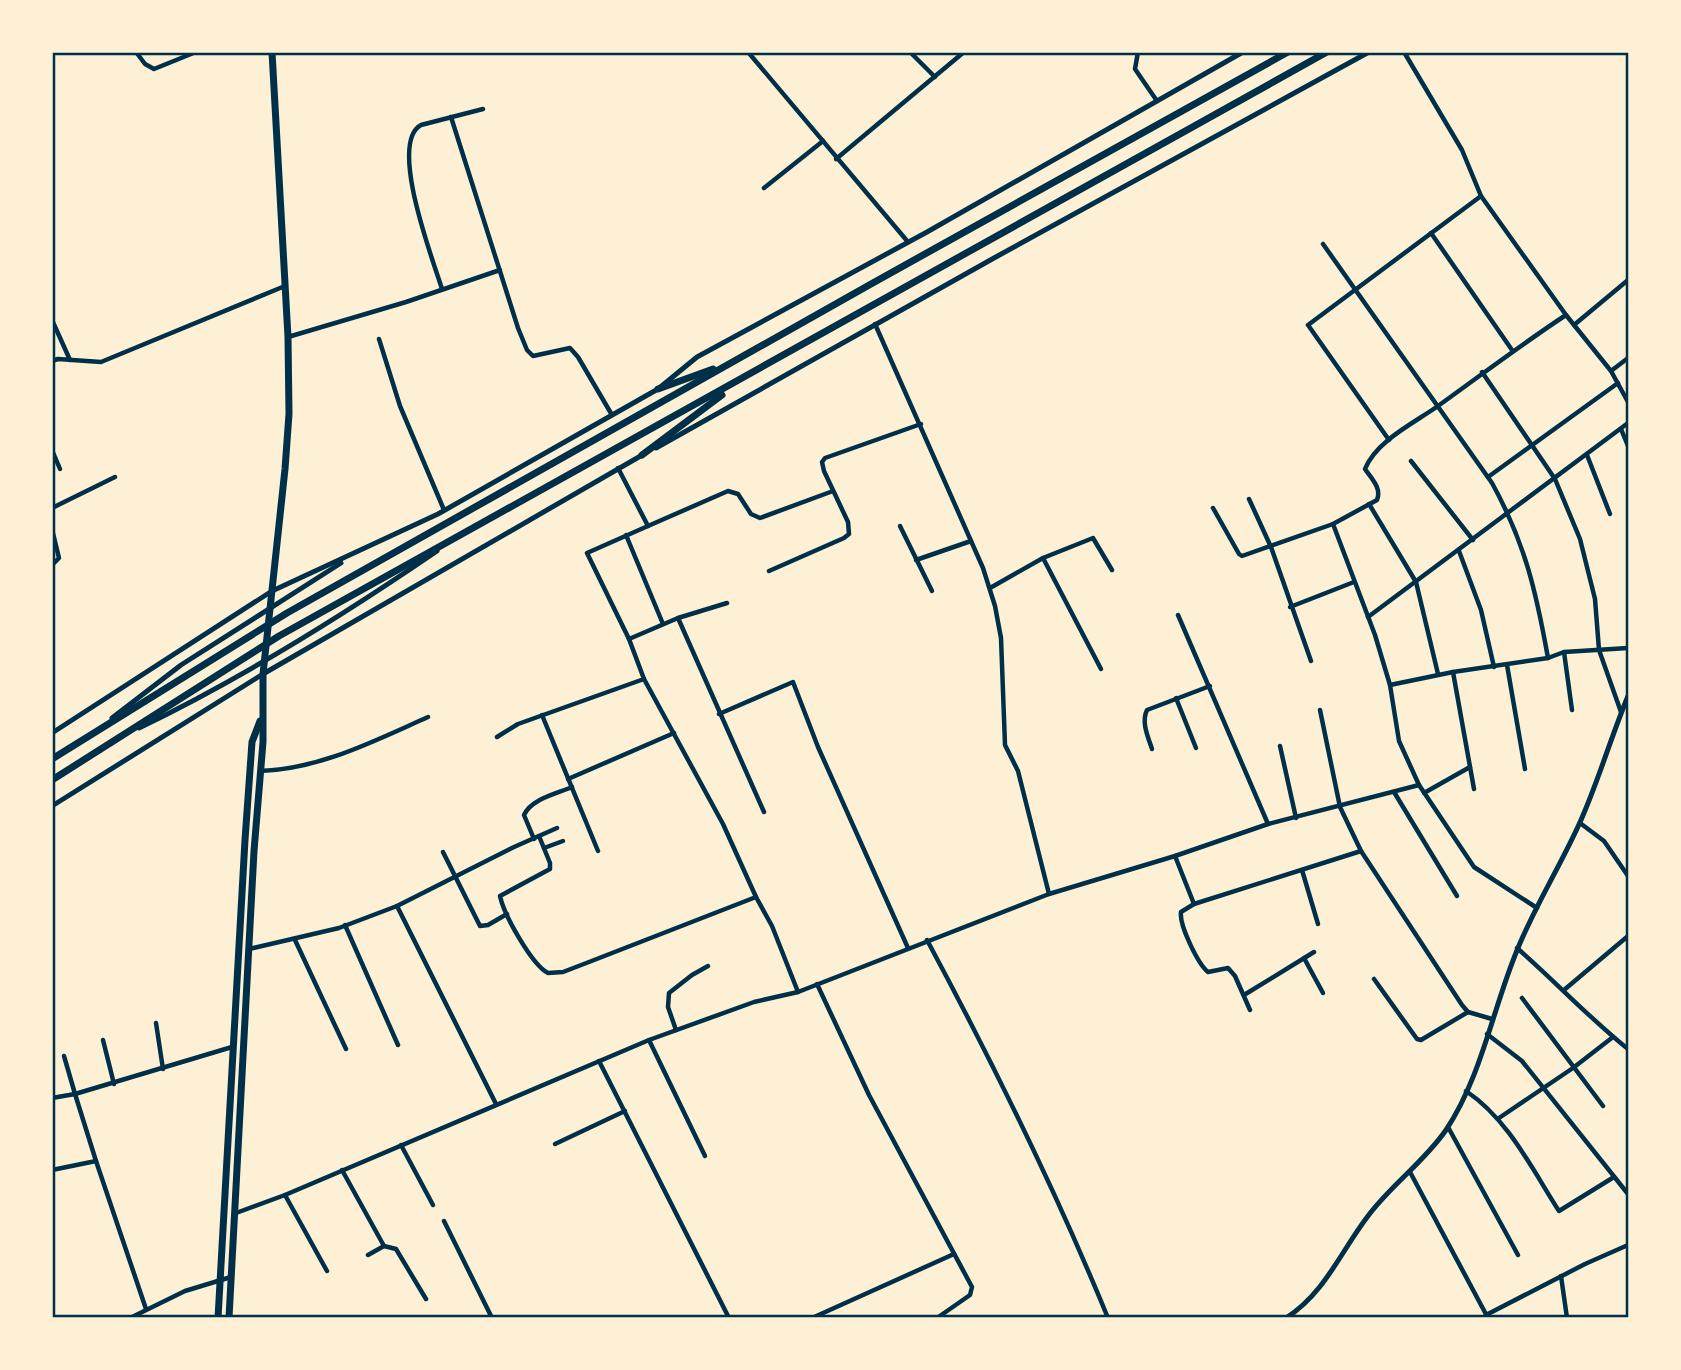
<svg xmlns="http://www.w3.org/2000/svg" width="1681" height="1370" viewBox="0 0 1681 1370" font-family="'Work Sans',sans-serif">
<style>
.lines{fill:none;stroke-linecap:round;stroke-linejoin:round}
.minor{stroke:#003049;stroke-width:4.5}
.tertiary{stroke:#003049;stroke-width:5}
.primary{stroke:#003049;stroke-width:7}
.trunk{stroke:#003049;stroke-width:7}
.neatline{fill:none;stroke:#003049;stroke-width:2.5}
</style>
<rect width="100%" height="100%" fill="#fdf0d5"/>
<g class="lines">
<!-- minor -->
<g class="minor">
<path d="M136,52L145,64L154,69L196,52"/>
<path d="M748,52L908,242"/>
<path d="M910,52L935,77"/>
<path d="M1138,52L1135,69L1157,101"/>
<path d="M1404,52L1462,150L1481,196L1566,315L1611,371L1628,402"/>
<path d="M451,117L518,328L527,350L533,356L570,348L578,357L612,415"/>
<path d="M836,159L964,52"/>
<path d="M764,188L823,141"/>
<path d="M1431,233L1512,350"/>
<path d="M1323,244L1492,483C1525,543 1536,591 1548,658"/>
<path d="M442,289C433,260 388,143 421,125L483,109"/>
<path d="M52,320L70,360"/>
<path d="M875,324L983,568L995,606L1001,638L1005,745L1018,771L1049,894"/>
<path d="M1574,325L1628,280"/>
<path d="M288,337L406,302L500,270"/>
<path d="M379,339L400,406L444,510"/>
<path d="M52,361L58,359L101,362L285,286"/>
<path d="M1611,371L1628,358"/>
<path d="M1482,372L1555,479L1580,539L1595,599L1599,650L1621,712"/>
<path d="M1621,429L1628,446"/>
<path d="M1389,440L1308,325L1481,196"/>
<path d="M52,450L60,469"/>
<path d="M1587,455L1610,514"/>
<path d="M1411,461L1473,540"/>
<path d="M618,468L648,526L587,553L629,639L678,618L727,603"/>
<path d="M1488,477L1618,383"/>
<path d="M1249,499L1271,547L1311,661"/>
<path d="M1369,504L1416,582L1438,674"/>
<path d="M52,508L115,477"/>
<path d="M1213,508L1239,554L1242,556L1333,524"/>
<path d="M648,526L728,491L738,494L751,514L760,518L833,491"/>
<path d="M900,526L932,591"/>
<path d="M52,529L59,558L52,565"/>
<path d="M626,535L663,624"/>
<path d="M1459,551L1481,610L1494,667"/>
<path d="M1043,558L1101,669"/>
<path d="M916,560L971,541"/>
<path d="M769,571L844,538L849,534L848,522L824,471L822,462L825,458L921,424"/>
<path d="M990,588L1043,558L1093,538L1112,570"/>
<path d="M1290,607L1354,582"/>
<path d="M1178,615L1268,824L1419,785L1474,867L1537,908"/>
<path d="M1368,617L1628,423"/>
<path d="M678,618L764,812"/>
<path d="M1564,652L1628,648"/>
<path d="M1507,665L1525,769"/>
<path d="M1453,672L1474,789"/>
<path d="M644,679L723,824L756,897L772,926L798,992"/>
<path d="M1390,685L1453,672L1548,658L1564,652L1572,710"/>
<path d="M1176,698L1196,748"/>
<path d="M1320,710L1340,807L1361,851L1462,1005L1468,1012L1492,1019"/>
<path d="M719,714L793,682L818,747L908,948"/>
<path d="M542,715L598,851"/>
<path d="M497,737L518,724L644,679L629,639"/>
<path d="M1280,746L1296,818"/>
<path d="M1152,749C1148,737 1141,722 1147,710L1210,686"/>
<path d="M260,771C320,769 374,741 428,717"/>
<path d="M568,779L674,733"/>
<path d="M1419,785L1399,741L1390,685L1375,635L1333,524L1377,500C1382,488 1371,478 1365,469C1376,441 1414,423 1438,406C1481,375 1522,344 1566,315"/>
<path d="M1394,792L1457,896"/>
<path d="M1424,793L1470,767"/>
<path d="M1580,823L1604,841L1628,876"/>
<path d="M539,836L550,863V869L500,896C504,915 532,965 548,973L563,972L589,962L756,897"/>
<path d="M534,839L524,815C531,799 556,794 572,787"/>
<path d="M544,848L563,841"/>
<path d="M443,852L480,926L488,925L507,914"/>
<path d="M1175,856L1268,824"/>
<path d="M1302,870L1318,924"/>
<path d="M397,906L514,847L557,828"/>
<path d="M345,925L398,1045"/>
<path d="M295,940L346,1049"/>
<path d="M927,940C993,1063 1055,1189 1108,1318"/>
<path d="M1517,948C1555,981 1589,1018 1628,1049"/>
<path d="M249,949L339,928L397,906L496,1104"/>
<path d="M1304,958L1323,993"/>
<path d="M1374,979L1417,1039L1421,1040L1468,1012"/>
<path d="M817,984L869,1095L972,1287L970,1295L937,1318"/>
<path d="M1564,990L1628,936"/>
<path d="M1244,995L1314,952"/>
<path d="M1522,998L1603,1106"/>
<path d="M1250,1010L1235,976L1228,968L1208,972C1198,964 1179,925 1181,912L1194,904L1361,851"/>
<path d="M156,1023L163,1069"/>
<path d="M676,1030L668,1007L669,993L692,975L708,966"/>
<path d="M1487,1034L1522,1061L1628,1194"/>
<path d="M103,1040L114,1084"/>
<path d="M649,1040L705,1156"/>
<path d="M599,1061L729,1318"/>
<path d="M1466,1091C1508,1119 1532,1169 1559,1211L1614,1177"/>
<path d="M52,1098L75,1094L64,1056"/>
<path d="M1499,1118L1573,1068L1613,1037"/>
<path d="M1448,1127L1518,1255"/>
<path d="M555,1144L625,1111"/>
<path d="M401,1145L433,1205"/>
<path d="M96,1161L146,1309"/>
<path d="M52,1170L96,1161L75,1094L232,1047"/>
<path d="M342,1170L384,1246"/>
<path d="M1410,1172L1488,1318"/>
<path d="M285,1195L327,1271"/>
<path d="M236,1213L285,1195L649,1040L754,1002L798,992L1049,894L1175,856L1194,904"/>
<path d="M444,1221L492,1318"/>
<path d="M368,1255L384,1246L396,1249L426,1299"/>
<path d="M1561,1276L1567,1318"/>
<path d="M1486,1315L1585,1264L1628,1245"/>
<path d="M130,1318L185,1291L231,1277"/>
<path d="M812,1318L954,1254"/>
</g>
<!-- tertiary -->
<g class="tertiary">
<path d="M656,448L994,258L1369,52"/>
<path d="M112,718L181,665L341,563"/>
<path d="M139,728C243,678 342,616 437,551"/>
<path d="M52,733L272,591L438,514L658,389L697,357L927,232L1243,52"/>
<path d="M52,806L263,674L644,454"/>
<path d="M1286,1318C1325,1293 1341,1251 1368,1216C1391,1185 1424,1162 1446,1130C1482,1076 1493,1007 1518,948C1536,904 1562,863 1581,820C1599,779 1611,737 1628,696"/>
</g>
<!-- primary -->
<g class="primary">
<path d="M218,1318L245,840L252,742L260,721"/>
<path d="M229,1318L254,851L263,742V674L285,469L289,414L288,337L272,52"/>
</g>
<!-- trunk -->
<g class="trunk">
<path d="M658,389L713,369"/>
<path d="M642,455L722,395"/>
<path d="M52,759L287,613L871,284L1288,52"/>
<path d="M52,780L279,636L1327,52"/>
</g>
</g>
<!-- border -->
<rect width="1681" height="1370" fill="none" stroke="#fdf0d5" stroke-width="108"/>
<rect x="54" y="54" width="1573" height="1262" class="neatline"/>
</svg>
